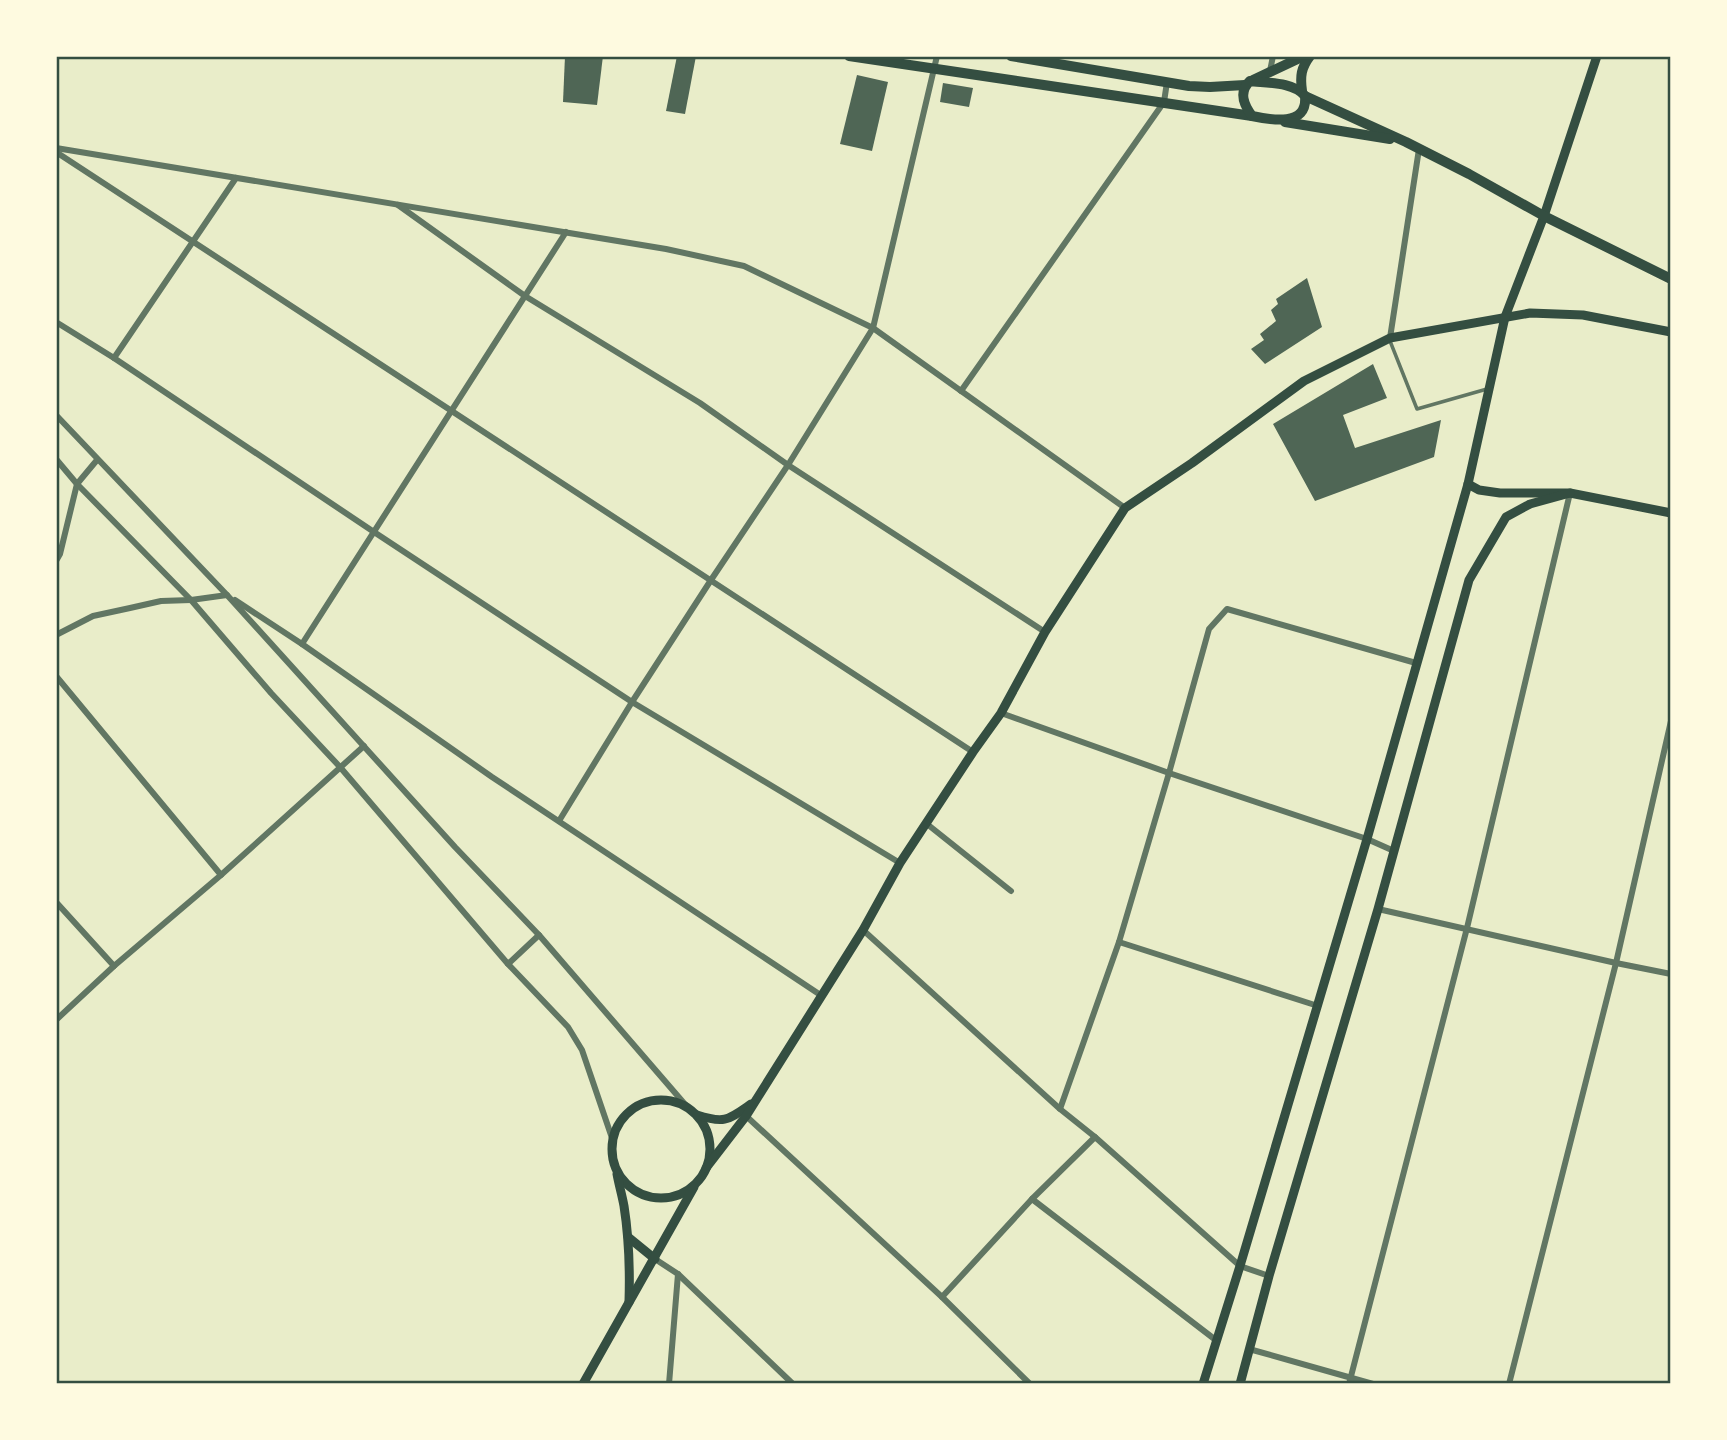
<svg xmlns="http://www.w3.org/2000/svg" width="1727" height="1440" viewBox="0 0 1727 1440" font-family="'Sofia Sans Condensed',sans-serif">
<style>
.building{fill:#4f6655}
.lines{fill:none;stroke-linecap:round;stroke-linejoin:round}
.service{stroke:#617663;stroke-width:3.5}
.minor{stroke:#617663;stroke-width:6}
.secondary{stroke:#344e41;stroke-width:9}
.primary{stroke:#344e41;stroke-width:10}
.neatline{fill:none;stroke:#344e41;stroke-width:2.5}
</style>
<rect width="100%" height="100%" fill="#e9edc9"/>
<!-- building -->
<g class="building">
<path d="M565,56H603L597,105L563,102Z"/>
<path d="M677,56H696L685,114L666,111Z"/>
<path d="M857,75L888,82L872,151L840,144Z"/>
<path d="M943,83L973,88L969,107L940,102Z"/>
<path d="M1307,278L1322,327L1265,364L1251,349L1264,340L1260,334L1276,321L1271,310L1278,304L1276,299Z"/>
<path d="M1373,364L1387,398L1343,415L1355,448L1441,420L1434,457L1315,501L1273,424Z"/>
</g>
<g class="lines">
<!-- service -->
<path class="service" d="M1390,341L1417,409L1487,389"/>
<!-- minor -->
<g class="minor">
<path d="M1270,71L1273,56"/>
<path d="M56,148L666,249L744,266L873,328L1125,508"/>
<path d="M56,152L973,752"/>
<path d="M398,205L525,296L700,403L788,465L1045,632"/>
<path d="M56,322L114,358L374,532L632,702L900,863"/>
<path d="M1390,338L1419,149"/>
<path d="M114,358L236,178"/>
<path d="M961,391L1164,102L1167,82"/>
<path d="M56,415L227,595L455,847L539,935L689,1109"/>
<path d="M56,459L77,484L191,600L271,693L340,767L508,964L568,1027L582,1050L612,1138"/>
<path d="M56,561L60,554L77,484L97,460"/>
<path d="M235,600L302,644L492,777L822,996"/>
<path d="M56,635L93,616L130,608L161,601L191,600L227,595"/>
<path d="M302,644L566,232"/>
<path d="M56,676L221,875"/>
<path d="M1001,713L1169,773L1367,839L1394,851"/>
<path d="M559,821L632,702L711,580L788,465L873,328L937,56"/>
<path d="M927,824L1011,891"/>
<path d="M56,902L114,966"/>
<path d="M1378,909L1616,963L1671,974"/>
<path d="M863,930L1060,1109L1095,1137L1240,1266L1269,1276"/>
<path d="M1119,942L1318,1006"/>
<path d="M508,964L539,935"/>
<path d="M56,1020L114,966L221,875L364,746"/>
<path d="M1060,1109L1119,942L1169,773L1209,629L1227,609L1416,663"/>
<path d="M745,1115L942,1297L1030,1384"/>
<path d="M1032,1199L1217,1341"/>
<path d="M655,1259L678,1274L793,1384"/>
<path d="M942,1297L1032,1199L1095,1137"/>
<path d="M1249,1349L1373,1384"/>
<path d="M669,1384L678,1274"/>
<path d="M1349,1384L1467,928L1570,493"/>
<path d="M1509,1384L1616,963L1671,721"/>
</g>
<!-- secondary -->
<g class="secondary">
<path d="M1468,484L1479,490L1500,493H1570L1671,513"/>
<circle cx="661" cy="1149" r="49"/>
<path d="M697,1115C725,1124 728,1120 751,1104"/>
<path d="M706,1168L746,1116L863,930L900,863L973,752L1001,713L1045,632L1125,508L1192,463L1304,381L1390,338L1530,313L1583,315L1671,332"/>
<path d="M617,1174C619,1185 622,1195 624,1206C629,1238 630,1270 629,1302"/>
<path d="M628,1237L655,1259"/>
<path d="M583,1384L694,1187"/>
<path d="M1203,1384L1240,1266L1367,839L1468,484L1505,317L1544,216L1597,56"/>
<path d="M1240,1384L1269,1276L1378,909L1469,580L1506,517L1530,504L1570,493"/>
</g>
<!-- primary -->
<g class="primary">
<path d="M849,56L1252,116"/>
<path d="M1011,56L1189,86L1210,87L1245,85"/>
<path d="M1253,80L1304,56"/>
<path d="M1250,81C1267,83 1294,82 1305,96C1308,127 1271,120 1252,116C1244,105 1238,92 1250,81Z"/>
<path d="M1302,91C1300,76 1301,68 1310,56"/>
<path d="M1305,96L1406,142L1469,174L1544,216L1671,279"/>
<path d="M1285,122L1390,139"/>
</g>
</g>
<!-- border -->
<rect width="1727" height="1440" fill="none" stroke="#fefae0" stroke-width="116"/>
<rect x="58" y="58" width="1611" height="1324" class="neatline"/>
</svg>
